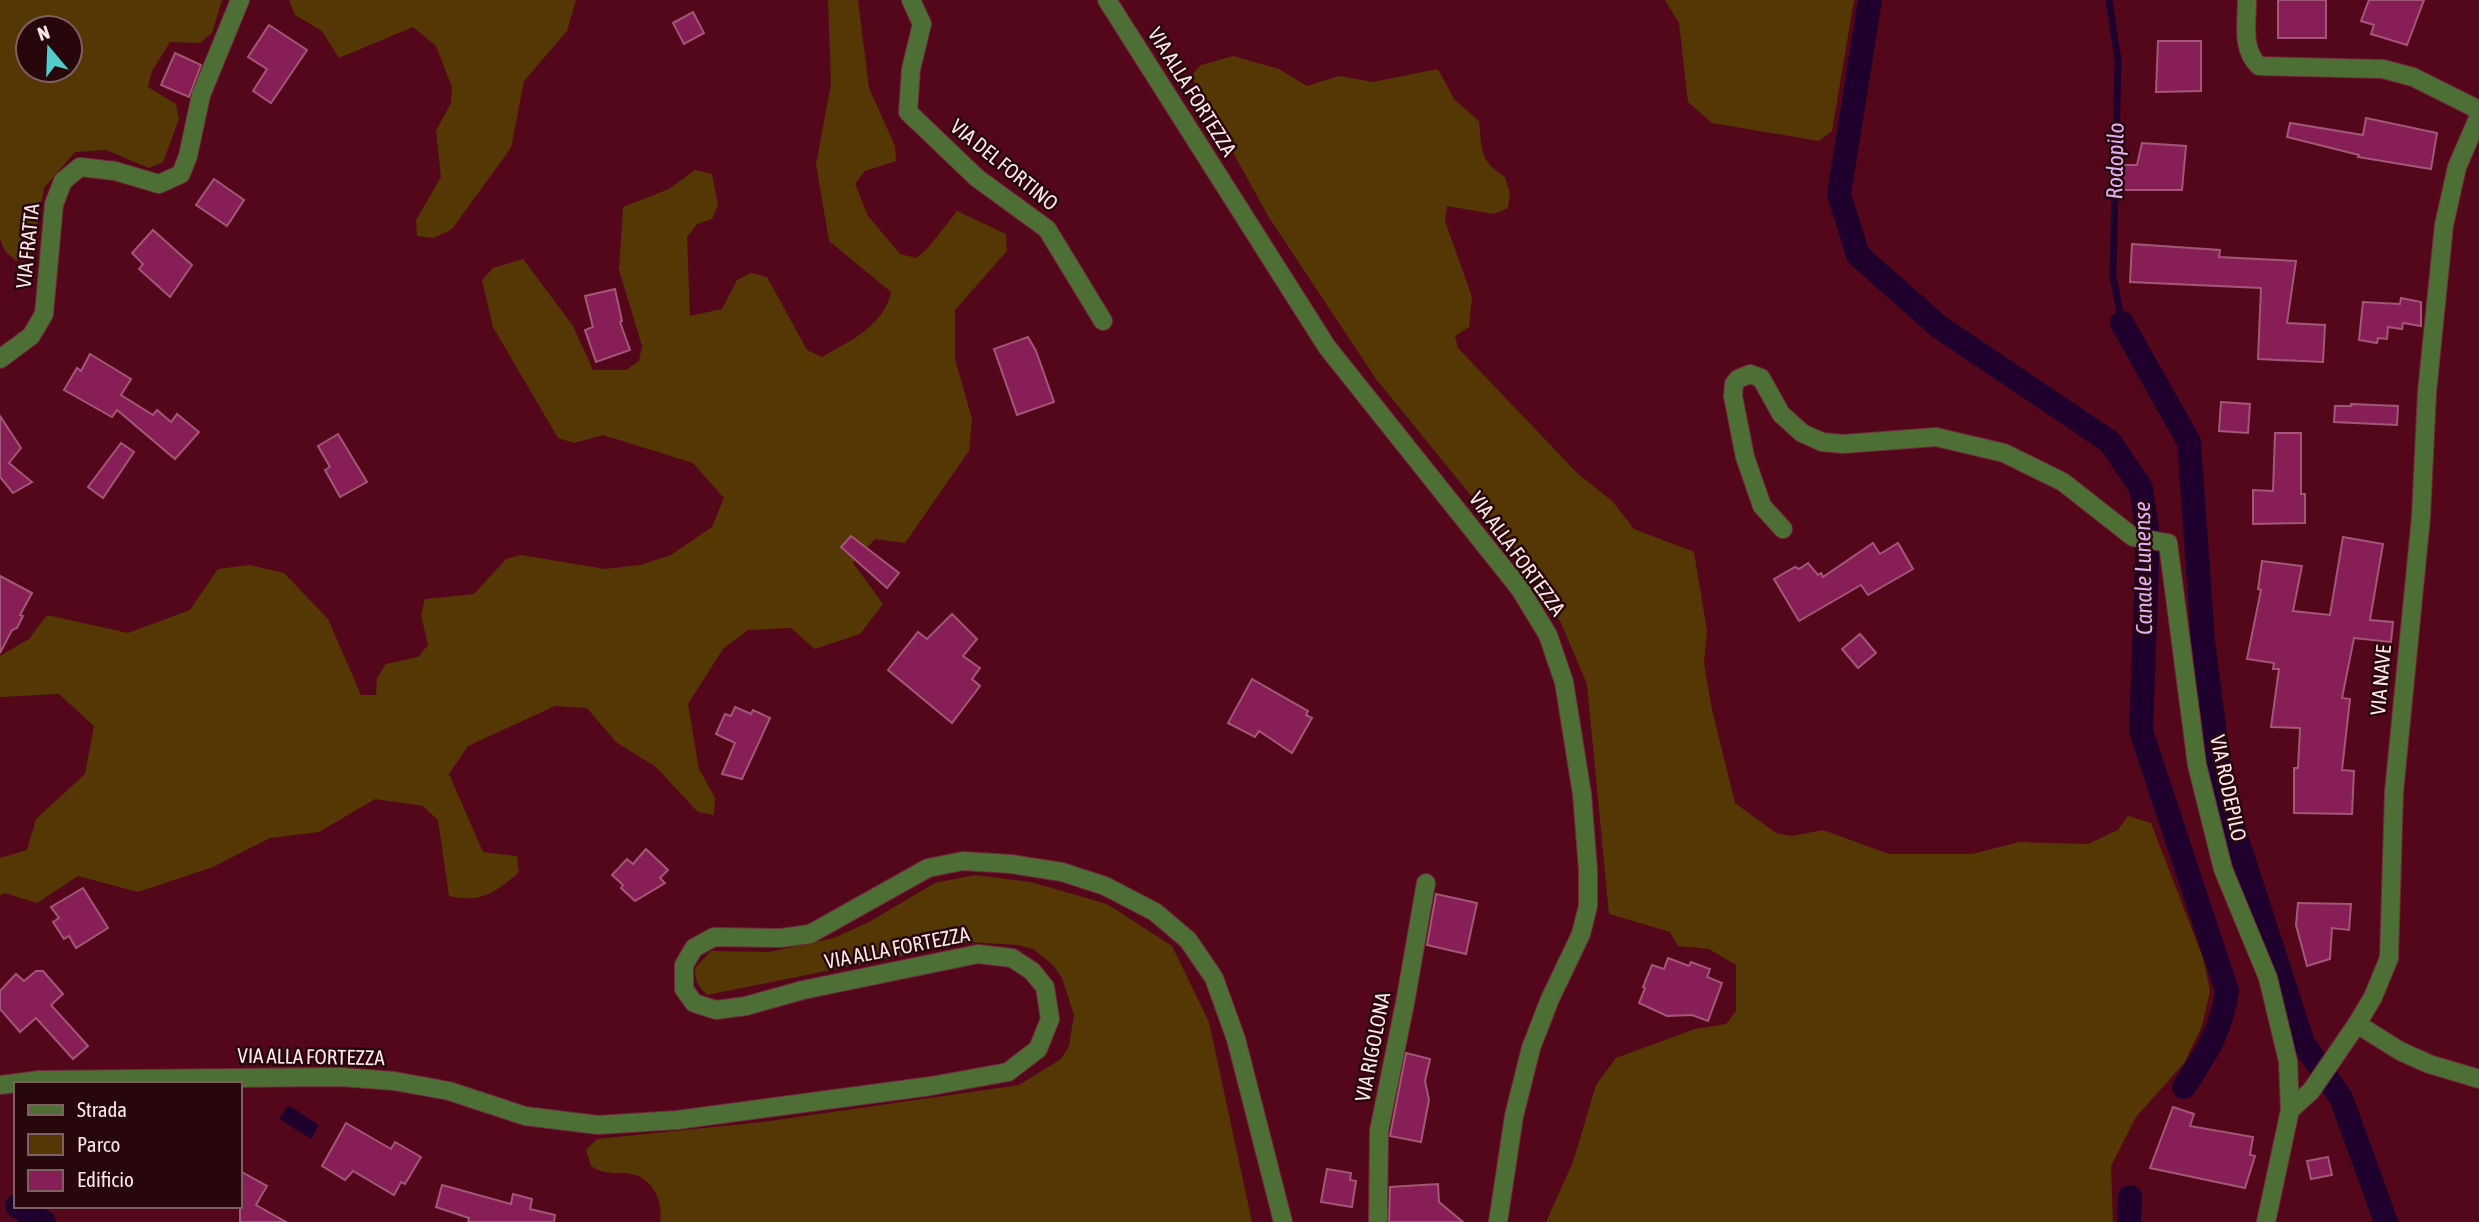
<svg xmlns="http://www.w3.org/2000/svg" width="2479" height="1222" viewBox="0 0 2479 1222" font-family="'Asap Condensed',sans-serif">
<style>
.green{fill:#553705;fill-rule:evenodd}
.water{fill:#1f002d}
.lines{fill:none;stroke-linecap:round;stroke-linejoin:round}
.stream{stroke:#1f002d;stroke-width:7}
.canal{stroke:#1f002d;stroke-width:24}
.building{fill:#871e55;stroke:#a35778;stroke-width:2}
.minor-casing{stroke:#6f2b3c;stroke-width:20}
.minor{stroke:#4d6f35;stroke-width:18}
.labels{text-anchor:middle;stroke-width:5;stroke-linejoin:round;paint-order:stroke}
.street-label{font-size:21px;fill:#fbe7e8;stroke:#27070c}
.water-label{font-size:23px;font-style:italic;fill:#deb1f6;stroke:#27070c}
</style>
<rect width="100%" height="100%" fill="#54071b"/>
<!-- green -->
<g class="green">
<path d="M0,0H222L212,33L200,43L170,42L152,71L148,87L176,104L179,119L163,162L149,168L106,150L75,152L44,188L31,255L16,261L5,251L0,239ZM28,28H70V70H28Z"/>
<path d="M289,0H576L567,31L524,81L511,148L452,229L434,238L417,236L416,220L441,177L436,131L451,103L452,87L436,46L413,27L339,58L322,31L295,15Z"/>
<path d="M828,0H858L869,88L895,146L896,161L865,171L855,184L868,216L900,254L916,258L928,248L957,211L1006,234L1007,251L955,310V359L972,419L969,451L905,543L875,539L853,563L883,604L860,634L815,649L791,628L748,630L723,649L688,704L699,769L715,798L714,815L698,812L656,767L616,742L587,708L555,706L468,746L449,774L483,852L517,856L519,872C495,893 482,903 449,896L438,820L423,806L375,799L319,832L270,838L213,867L138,892L78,876L37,903L5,893L0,895V858L27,850L36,819L85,774L94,726L59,694L0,697V656L29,639L47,615L128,633L190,610L218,569L250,565L284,573L328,619L361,695H376L377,678L386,664L418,657L428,645L421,615L425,599L474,594L506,559L521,555L605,569L640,565L671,555L712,527L724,498L693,463L603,435L574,443L558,438L493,327L482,280L493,268L523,259L573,326L593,370H626L639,361L642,346L619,270L623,207L669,189L695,170L712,174L718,205L712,219L697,224L687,237L690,316L722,309L737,280L751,273L767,277L807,350L822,357C851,340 884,326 891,292L829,241L816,164L831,84Z"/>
<path d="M1665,0H1854L1832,131L1819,141L1712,123L1688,102L1679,23Z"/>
<path d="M1233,56L1279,69L1307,86L1339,76L1373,82L1438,69L1454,99L1479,121C1482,150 1479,160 1505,177L1510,193L1508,208L1494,214L1447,206L1445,221L1472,297L1469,327L1455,336L1458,348L1576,472L1613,502L1634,529L1694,552L1707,631L1704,663L1712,710L1735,803L1776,833L1792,836L1823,830L1889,854H1972L2019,842L2088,844L2118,830L2128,816L2151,823L2203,958L2210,991L2202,1026L2184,1063L2136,1117L2111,1166L2113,1222H1546L1573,1162L1596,1085L1616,1058L1695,1029L1726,1024L1736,1011V965L1709,949L1678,946L1670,932L1609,914L1587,684L1561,623L1522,558L1376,379L1268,216L1191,76L1201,65Z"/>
<path d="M975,875L1031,882L1107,904L1172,946L1209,1022L1252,1222H660C663,1204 655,1181 635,1175C617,1170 612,1178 591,1166L586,1150L597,1139L763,1122L1019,1085L1061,1059L1069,1046L1074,1015L1062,978L1052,964L1033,949L1018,945L970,942L707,995C698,986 695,981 695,968L711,951L769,952L834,938L869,922L935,883Z"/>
</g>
<!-- water -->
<path class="water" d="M288,1105L319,1125L311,1139L279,1119Z"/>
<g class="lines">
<!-- stream -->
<path class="stream" d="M2109,0L2118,60L2113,276L2122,323"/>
<!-- canal -->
<g class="canal">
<path d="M1870,0L1839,194L1858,255L1938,326L2110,442L2141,488L2147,529V563L2141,731L2227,991C2222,1030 2205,1055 2184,1087"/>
<path d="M2122,323L2189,442L2203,641L2223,796L2303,1043L2341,1098L2386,1222"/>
<path d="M17,1206L44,1222"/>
<path d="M2129,1222L2130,1197"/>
</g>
</g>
<!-- building -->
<g class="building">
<rect x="2278" y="0" width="48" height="38"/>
<path d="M2369,0H2424L2407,45L2371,34L2374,25L2361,21Z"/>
<path d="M693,12L704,33L684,44L673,23Z"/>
<path d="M269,25L307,50L271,103L253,91L267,69L248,57Z"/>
<path d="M2158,41H2201V91L2156,92Z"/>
<path d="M175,53L201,65L189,97L161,85Z"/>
<path d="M2366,118L2437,133L2431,169L2358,157L2359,155L2287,137L2290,123L2363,135Z"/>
<path d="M2142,143L2186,146L2182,190H2121L2123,165H2137Z"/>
<path d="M214,179L244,200L227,226L196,205Z"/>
<path d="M153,230L192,265L170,297L139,269L143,264L132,253Z"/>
<path d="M2132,244L2220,250L2219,257L2296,261L2287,323L2325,325L2323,362L2258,359L2261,288L2130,282Z"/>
<path d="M615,289L622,321L620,322L630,350L596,362L585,330L593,327L585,296Z"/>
<path d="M2401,298L2421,302V326L2403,323L2402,329L2388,327L2387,339L2378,338L2377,343L2359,340L2363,302L2400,304Z"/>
<path d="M1028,337L1036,351L1054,402L1017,415L994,349Z"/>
<path d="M90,354L131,379L121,395L153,415L157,410L171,422L177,414L199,432L175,459L117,410L112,417L64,390L77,368L81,371Z"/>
<path d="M2221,402L2250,404L2248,433L2219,431Z"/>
<path d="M2351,404L2398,406L2397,425L2334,422L2335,406H2351Z"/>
<path d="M0,416L21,448L9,463L32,482L13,493L0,477Z"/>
<path d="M2275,433H2301V494H2305V523L2253,524V490L2273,491Z"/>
<path d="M338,434L367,482L340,497L325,470L330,467L318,446Z"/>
<path d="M121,443L134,452L103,498L88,487Z"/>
<path d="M851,536L899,573L887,588L841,547Z"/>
<path d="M2343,537L2383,544L2370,620L2393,622L2391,642L2354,638L2342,698L2350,699L2342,770L2354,771L2352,814L2294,813V768H2298L2300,728L2271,727L2279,669H2273L2274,663L2247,659L2261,590L2258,589L2262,561L2302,566L2293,611L2330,615Z"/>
<path d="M1873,543L1880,554L1898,543L1913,569L1868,595L1861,585L1799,621L1774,579L1795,567L1799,569L1808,563L1818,575L1821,573L1823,577Z"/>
<path d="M0,576L32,593L20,615L23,616L17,628L12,630L0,653Z"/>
<path d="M952,614L977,639L963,656L980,668L972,679L980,686L952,723L888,670L918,632L927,639Z"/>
<path d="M1860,634L1876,653L1858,668L1842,649Z"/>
<path d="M1252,679L1308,711L1306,715L1312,718L1292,753L1259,731L1255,737L1228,723Z"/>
<path d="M735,707L751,714L753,710L770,718L742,779L722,774L735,743L716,734L725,714L731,716Z"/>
<path d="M646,849L668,870L660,878L665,883L635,901L621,888L623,885L612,875L627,859L633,864Z"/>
<path d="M83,888L108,928L76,948L69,936L64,939L53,922L59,918L51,907Z"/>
<path d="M1436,894L1477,903L1466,954L1427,945Z"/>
<path d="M2298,903L2351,904L2349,930L2332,928L2330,959L2307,966L2296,925Z"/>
<path d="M1668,958L1689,966L1691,962L1710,969L1707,977L1722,983L1708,1021L1692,1015L1667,1016L1639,1003L1645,988L1643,987L1652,965L1664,969Z"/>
<path d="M36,971H43L63,994L51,1005L88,1046L73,1059L36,1018L20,1032L0,1009V991L16,974L24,981Z"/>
<path d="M1406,1053L1430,1059L1425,1081L1429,1100L1421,1142L1390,1136Z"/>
<path d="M2173,1107L2194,1114L2190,1126L2253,1137L2250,1155L2255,1156L2245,1188L2150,1168Z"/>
<path d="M346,1123L391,1149L395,1142L421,1157L405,1184L401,1182L394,1195L353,1171L345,1180L322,1166Z"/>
<path d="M2328,1157L2332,1175L2311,1179L2307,1161Z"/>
<path d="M1327,1169L1351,1173L1350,1180L1356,1181L1352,1207L1321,1202Z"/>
<path d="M240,1171L267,1186L256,1205L286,1222H240Z"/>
<path d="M1438,1184L1439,1202L1463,1222H1389L1390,1187Z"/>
<path d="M442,1185L511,1204L513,1194L532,1199L530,1209L555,1215L554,1222H468L469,1218L436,1207Z"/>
</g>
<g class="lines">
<defs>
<g id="minor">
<path d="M911,0L922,24L911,69L908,112L977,178L1047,229L1103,321"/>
<path d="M1107,0L1327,347L1520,589L1548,635L1564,682L1582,794L1588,870V906L1581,934L1550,999L1531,1048L1514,1116L1498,1222"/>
<path d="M2247,0C2247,23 2241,49 2259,66L2383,69L2413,77L2479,110"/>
<path d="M0,359L31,336L44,314L54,204L63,181L80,167L115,171L159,184L181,174L188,156L201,95L240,0"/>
<path d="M1783,529L1762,506L1745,457L1733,396L1734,384L1738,379L1750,374L1761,378L1781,414L1802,433L1822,442L1843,444L1936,437L2004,453L2063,482L2133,537L2168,543L2197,765L2223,869L2268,978L2288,1061L2290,1110L2266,1222"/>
<path d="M2357,1024L2400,1051L2429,1064L2479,1079"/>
<path d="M0,1085L40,1080L341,1077L394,1081L449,1091L525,1116L598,1125L677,1120L931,1086L1008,1072L1038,1049L1050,1019L1045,987L1032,971L1012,958L978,954L803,990L746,1006L716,1010L694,1003L684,989V965L694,948L714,937L781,938L810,934L928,868L963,861L1011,864L1062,872L1105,886L1155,912L1188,940L1214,978L1236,1039L1283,1222"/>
<path d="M2290,1110L2311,1091L2357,1024L2373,997L2389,958L2394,792L2421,517L2427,392L2444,225L2457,167L2479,116"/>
<path d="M1378,1222L1379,1131L1405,1003L1426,883"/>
</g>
</defs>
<!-- minor casing -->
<use href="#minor" class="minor-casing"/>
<!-- minor -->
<use href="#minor" class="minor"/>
</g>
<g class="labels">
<!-- street labels -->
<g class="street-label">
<text transform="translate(1192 92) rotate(58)" y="7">VIA ALLA FORTEZZA</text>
<text transform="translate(1004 165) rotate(39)" y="7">VIA DEL FORTINO</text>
<text transform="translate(28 246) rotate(-84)" y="7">VIA FRATTA</text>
<text transform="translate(1517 554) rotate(54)" y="7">VIA ALLA FORTEZZA</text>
<text transform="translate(2381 680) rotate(-85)" y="7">VIA NAVE</text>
<text transform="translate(2228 788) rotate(78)" y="7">VIA RODEPILO</text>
<text transform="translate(897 948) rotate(-11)" y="7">VIA ALLA FORTEZZA</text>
<text transform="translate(1373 1047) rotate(-79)" y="7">VIA RIGOLONA</text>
<text transform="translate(311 1057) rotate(1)" y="7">VIA ALLA FORTEZZA</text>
</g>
<!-- water labels -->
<g class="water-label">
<text transform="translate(2115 161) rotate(-89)" y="8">Rodopilo</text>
<text transform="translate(2143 568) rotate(-91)" y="8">Canale Lunense</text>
</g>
</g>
<!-- legend -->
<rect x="14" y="1082" width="228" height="126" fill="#27070c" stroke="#7c6164" stroke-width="2"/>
<rect x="28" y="1105" width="35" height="10" fill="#4d6f35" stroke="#7c6164" stroke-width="2"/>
<text x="77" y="1117" font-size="21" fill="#fbe7e8">Strada</text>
<rect x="28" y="1134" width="35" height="21" fill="#553705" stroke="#7c6164" stroke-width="2"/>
<text x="77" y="1152" font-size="21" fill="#fbe7e8">Parco</text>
<rect x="28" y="1170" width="35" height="21" fill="#871e55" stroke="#7c6164" stroke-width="2"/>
<text x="77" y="1187" font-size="21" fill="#fbe7e8">Edificio</text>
<!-- north arrow -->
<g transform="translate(49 49) rotate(341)"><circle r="33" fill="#27070c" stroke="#7c6164" stroke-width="2"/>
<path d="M0-5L12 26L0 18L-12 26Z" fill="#53cdcb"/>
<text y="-10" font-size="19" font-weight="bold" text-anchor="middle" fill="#fbe7e8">N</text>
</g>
</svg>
